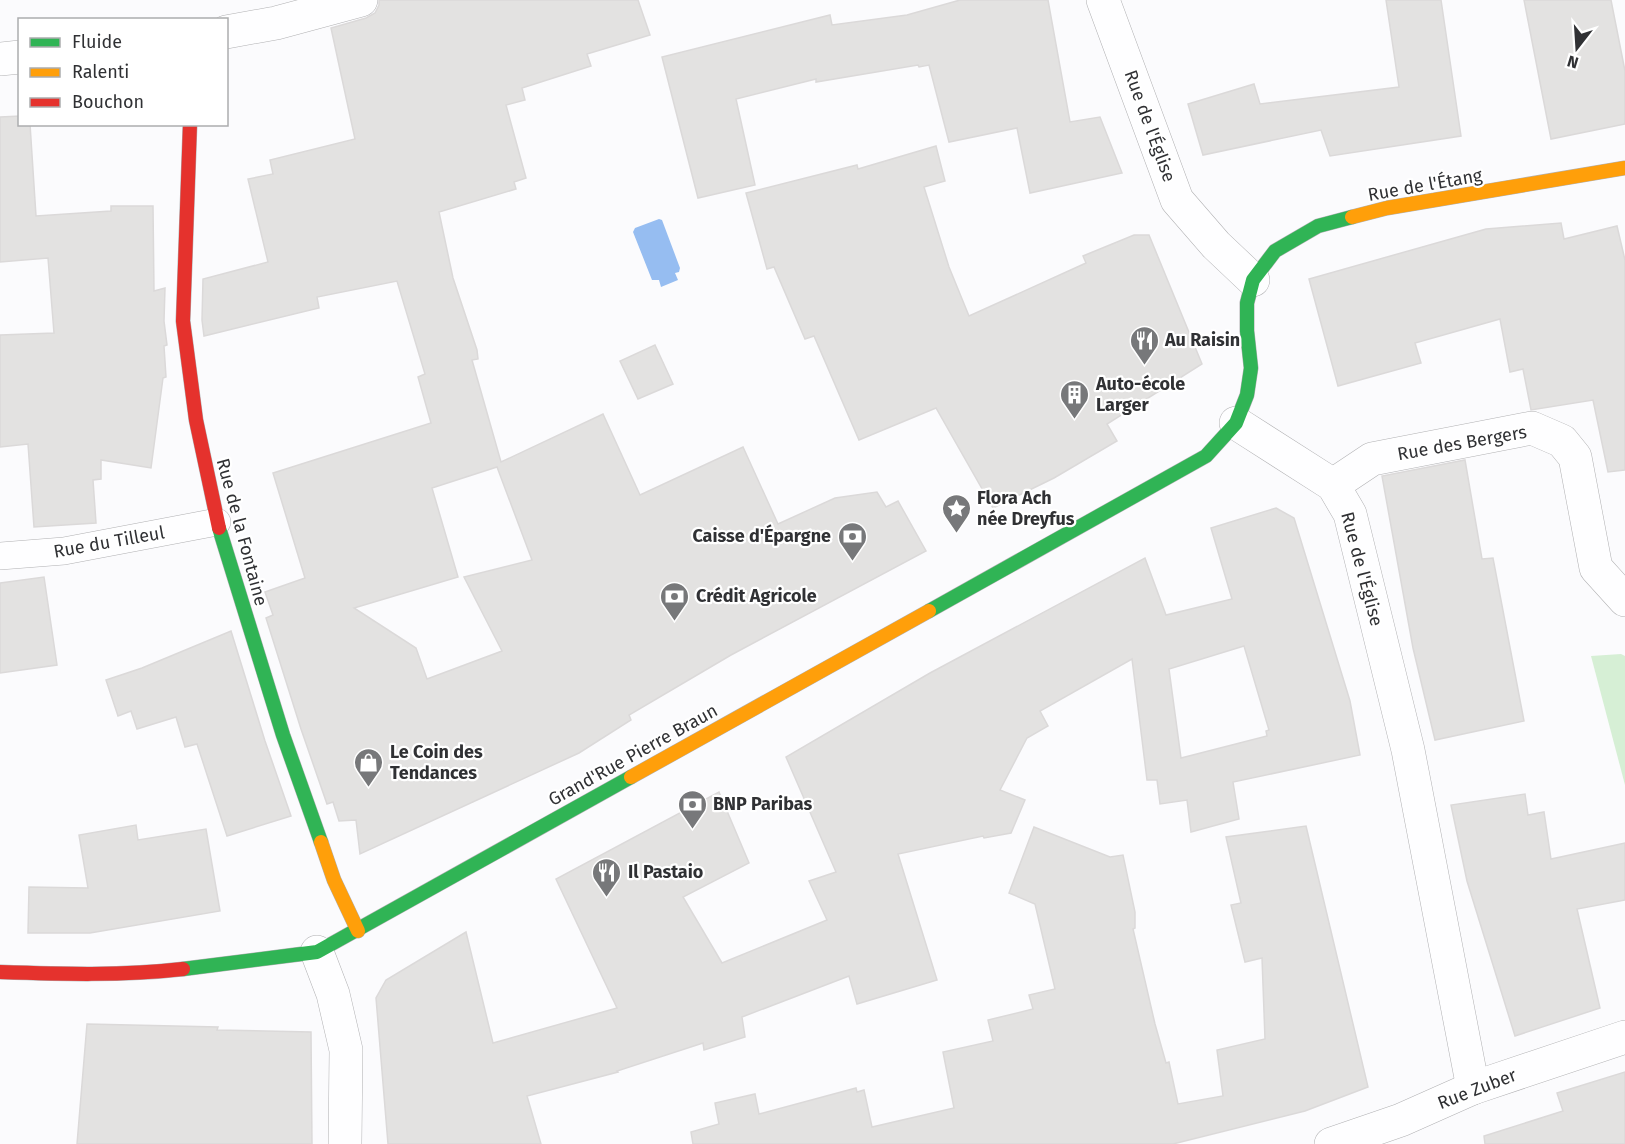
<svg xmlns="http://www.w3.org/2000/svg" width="1625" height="1144" viewBox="0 0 1625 1144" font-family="'Fira Sans',sans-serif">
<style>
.green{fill:#d6efd5}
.water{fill:#96bdf1}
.building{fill:#e3e2e1;stroke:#dbd9d9;stroke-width:1.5;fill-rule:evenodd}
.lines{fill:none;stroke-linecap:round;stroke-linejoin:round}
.lane-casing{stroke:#b1b1b3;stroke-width:28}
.street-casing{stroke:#b1b1b3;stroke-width:34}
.fast-casing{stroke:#b1b1b3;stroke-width:15}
.slow-casing{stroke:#b1b1b3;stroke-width:15}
.jam-casing{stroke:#b1b1b3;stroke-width:15}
.lane{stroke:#fefeff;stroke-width:27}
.street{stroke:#fefeff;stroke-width:33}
.fast{stroke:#30b455;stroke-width:14}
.slow{stroke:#ff9f0a;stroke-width:14}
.jam{stroke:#e5322d;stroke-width:14}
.labels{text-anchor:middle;stroke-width:4.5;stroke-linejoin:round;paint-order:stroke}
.street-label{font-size:18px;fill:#303134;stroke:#fff}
.poi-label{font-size:18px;font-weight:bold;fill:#303134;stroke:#fff;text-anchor:start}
</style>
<rect width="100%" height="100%" fill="#fbfbfd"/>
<!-- green -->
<path class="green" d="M1621,654L1625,656V785L1591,656Z"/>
<!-- water -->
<path class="water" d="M659,219L662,220L680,268L679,272L675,273L678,280L661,287L659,280H652L633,232L635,228Z"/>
<!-- building -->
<g class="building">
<path d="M379,0H638L650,35L587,54L591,66L522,88L525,100L506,105L526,178L514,182L516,189L439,212L453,278L477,350L478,359L472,360L501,462L603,414L640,495L743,447L778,524L835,498L877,492L886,507L898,501L926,551L731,655L629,715L631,720L579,753L360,854L356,820L339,821L333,802L327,804L301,729L266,618L273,615L265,592L305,578L273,473L431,423L418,377L425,374L397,281L317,297L319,308L204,336L202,320L203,279L268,262L248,179L273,174L270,160L355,139L331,28L366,18L375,13L379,5ZM497,467L532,560L464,577L502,651L427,679L416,648L354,608L458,577L432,488Z"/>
<path d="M960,0H1048L1070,122L1100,117L1122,173L1030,193L1017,128L949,142L929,65L919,67L918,65L816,82V79L736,99L755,185L698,198L662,57L830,15L832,25L907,15Z"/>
<path d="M1386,0H1441L1461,136L1330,156L1321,130L1203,155L1188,104L1254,84L1260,104L1399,87Z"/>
<path d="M1524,0H1611L1625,71V124L1551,139Z"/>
<path d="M20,116V124H30L36,216L111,211V206H153L154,291L165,288L164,321L167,345L164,346L166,377L163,378L151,468L101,460V479L93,480L96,523L34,527L28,444L0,447V335L54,333L48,258L0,262V117Z"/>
<path d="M936,146L945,181L924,187L949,267L969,316L1086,263L1083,256L1134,235H1149L1202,364L1107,424L1117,441L1054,478L993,508L936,408L859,440L814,336L805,339L774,267L767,269L746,193L857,165L858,169Z"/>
<path d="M1561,223L1564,239L1617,226L1625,260V470L1608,472L1593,400L1531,410L1523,369L1510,372L1500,319L1415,343L1421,363L1338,386L1309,279L1486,229Z"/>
<path d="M655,345L673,384L638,399L620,361Z"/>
<path d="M1465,460L1482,559L1493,558L1524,721L1435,740L1413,648L1382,476Z"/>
<path d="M1276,508L1294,518L1350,701L1360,755L1233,782L1239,819L1191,832L1187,800L1160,804L1157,780H1147L1132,659L1040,711L1048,726L1027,738L1000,790L1025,800L1011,833L984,838L983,836L898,854L937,980L857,1004L849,976L742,1017L745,1037L704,1050L703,1043L617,1071L618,1072L527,1096L541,1144H388L376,998L386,980L466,932L493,1043L617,1008L556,879L719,792L749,863L683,897L722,963L827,920L809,881L836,872L786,757L930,673L1145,558L1166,615L1232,599L1211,528ZM1244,646L1269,730L1266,731L1267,736L1181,758L1169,669Z"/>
<path d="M44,577L57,665L0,673V583Z"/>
<path d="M231,631L265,741L291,816L227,836L197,744L185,747L176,717L137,729L131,711L118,716L106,680L142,668Z"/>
<path d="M1525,794L1528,815L1544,812L1551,859L1625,843V900L1577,909L1600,1008L1515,1036L1467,881L1451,805Z"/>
<path d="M136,825L138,840L206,829L220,911L90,933H28L29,887L88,888L79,835Z"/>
<path d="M1306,826L1368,1087L1305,1111L1173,1144H693L691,1132L719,1124L715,1103L755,1094L759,1114L856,1088L857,1092L864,1090L872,1127L954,1108L943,1052L993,1041L988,1020L1033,1009L1029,995L1055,989L1035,904L1009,893L1034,827L1110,857L1123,855L1135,912V928L1133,929L1155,1024L1166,1063L1169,1062L1178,1104L1223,1096L1217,1050L1265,1039L1262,958L1245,962L1231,905L1241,903L1226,837Z"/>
<path d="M87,1024L218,1027L217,1030L311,1032L312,1144H77Z"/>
<path d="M1625,1072V1144H1485L1484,1136L1563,1111L1557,1093Z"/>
</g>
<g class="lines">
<defs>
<path id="lane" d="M0,556L64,551L217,522"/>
<g id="street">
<path d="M1103,0L1177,200L1216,245L1253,280"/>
<path d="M226,32L276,23L361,0"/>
<path d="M0,59L20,57"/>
<path d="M1236,423L1333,485L1350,514L1408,750L1473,1088"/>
<path d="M1333,485L1372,459L1532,428L1562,441L1575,457L1596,568L1625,600"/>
<path d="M317,952L333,994L346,1050L345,1144"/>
<path d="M1331,1144L1401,1120L1473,1088L1625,1037"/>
</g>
<g id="fast">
<path d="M219,528L283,735L321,842"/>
<path d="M929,611L1206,456L1236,423L1247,395L1251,368L1247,331V303L1253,280L1275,251L1318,226L1352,217"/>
<path d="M183,969L317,952L631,777"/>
</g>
<g id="slow">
<path d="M1352,217L1387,208L1625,168"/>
<path d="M631,777L929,611"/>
<path d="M321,842L334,880L358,931"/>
</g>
<g id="jam">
<path d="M190,124L183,321L196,420L219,528"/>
<path d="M0,972C61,974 122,976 183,969"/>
</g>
</defs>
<!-- lane casing -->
<use href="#lane" class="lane-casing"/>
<!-- street casing -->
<use href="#street" class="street-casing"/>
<!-- fast casing -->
<use href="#fast" class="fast-casing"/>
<!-- slow casing -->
<use href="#slow" class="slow-casing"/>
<!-- jam casing -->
<use href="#jam" class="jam-casing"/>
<!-- lane -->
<use href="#lane" class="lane"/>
<!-- street -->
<use href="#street" class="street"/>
<!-- fast -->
<use href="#fast" class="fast"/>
<!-- slow -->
<use href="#slow" class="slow"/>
<!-- jam -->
<use href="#jam" class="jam"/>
</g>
<!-- icons -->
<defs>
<symbol id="restaurant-pin" viewBox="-11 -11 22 30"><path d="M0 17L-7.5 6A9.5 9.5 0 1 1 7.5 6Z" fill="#77787a" stroke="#fff"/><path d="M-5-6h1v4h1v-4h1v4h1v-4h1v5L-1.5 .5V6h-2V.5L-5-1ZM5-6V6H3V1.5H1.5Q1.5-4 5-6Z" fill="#fff"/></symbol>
<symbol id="building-pin" viewBox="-11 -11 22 30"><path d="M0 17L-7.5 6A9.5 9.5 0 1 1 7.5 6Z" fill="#77787a" stroke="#fff"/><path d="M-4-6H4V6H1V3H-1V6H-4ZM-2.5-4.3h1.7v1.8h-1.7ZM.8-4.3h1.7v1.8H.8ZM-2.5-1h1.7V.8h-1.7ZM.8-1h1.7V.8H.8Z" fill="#fff"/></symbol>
<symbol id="sight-pin" viewBox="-11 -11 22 30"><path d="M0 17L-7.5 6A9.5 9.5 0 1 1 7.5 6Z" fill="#77787a" stroke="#fff"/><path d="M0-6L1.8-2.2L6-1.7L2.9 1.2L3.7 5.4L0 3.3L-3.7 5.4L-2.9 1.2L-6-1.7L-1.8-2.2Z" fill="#fff"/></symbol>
<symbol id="bank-pin" viewBox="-11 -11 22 30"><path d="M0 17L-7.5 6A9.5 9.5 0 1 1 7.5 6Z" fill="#77787a" stroke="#fff"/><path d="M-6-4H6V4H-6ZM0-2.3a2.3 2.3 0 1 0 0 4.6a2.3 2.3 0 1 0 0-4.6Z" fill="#fff"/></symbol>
<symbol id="shop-pin" viewBox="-11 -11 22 30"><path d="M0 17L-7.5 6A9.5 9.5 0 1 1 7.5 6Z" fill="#77787a" stroke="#fff"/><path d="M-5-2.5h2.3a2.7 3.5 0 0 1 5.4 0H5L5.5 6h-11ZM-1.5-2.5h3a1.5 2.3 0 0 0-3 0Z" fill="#fff"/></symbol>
</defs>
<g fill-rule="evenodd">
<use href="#restaurant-pin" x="1128" y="324" width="33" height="45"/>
<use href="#building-pin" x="1058" y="378" width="33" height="45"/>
<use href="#sight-pin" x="940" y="492" width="33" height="45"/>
<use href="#bank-pin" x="836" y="520" width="33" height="45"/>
<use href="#bank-pin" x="658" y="580" width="33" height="45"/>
<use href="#shop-pin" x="352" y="746" width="33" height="45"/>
<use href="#bank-pin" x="676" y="788" width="33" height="45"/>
<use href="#restaurant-pin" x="590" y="856" width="33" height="45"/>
</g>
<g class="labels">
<!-- street labels -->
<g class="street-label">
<text transform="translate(1150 126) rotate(70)" y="6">Rue de l'Église</text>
<text transform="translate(1425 185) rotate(-10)" y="6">Rue de l'Étang</text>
<text transform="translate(1462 443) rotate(-10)" y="6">Rue des Bergers</text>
<text transform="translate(242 532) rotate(75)" y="6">Rue de la Fontaine</text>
<text transform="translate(109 542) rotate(-10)" y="6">Rue du Tilleul</text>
<text transform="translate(1362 569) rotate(75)" y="6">Rue de l'Église</text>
<text transform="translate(633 755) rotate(-29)" y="6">Grand'Rue Pierre Braun</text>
<text transform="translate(1477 1089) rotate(-21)" y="6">Rue Zuber</text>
</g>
<!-- poi labels -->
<g class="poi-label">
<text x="1165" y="346">Au Raisin</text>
<text x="1096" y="390">Auto-école<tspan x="1096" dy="21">Larger</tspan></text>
<text x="977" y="504">Flora Ach<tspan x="977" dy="21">née Dreyfus</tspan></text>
<text x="831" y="542" text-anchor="end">Caisse d'Épargne</text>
<text x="696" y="602">Crédit Agricole</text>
<text x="390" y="758">Le Coin des<tspan x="390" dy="21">Tendances</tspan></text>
<text x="713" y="810">BNP Paribas</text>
<text x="628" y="878">Il Pastaio</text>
</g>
</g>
<!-- legend -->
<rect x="18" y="18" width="210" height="108" fill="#ffffff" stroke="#acadae" stroke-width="1.5"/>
<rect x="30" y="38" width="30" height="9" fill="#30b455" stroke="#acadae" stroke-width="1.5"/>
<text x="72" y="48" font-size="18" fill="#303134">Fluide</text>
<rect x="30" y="68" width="30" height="9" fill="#ff9f0a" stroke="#acadae" stroke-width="1.5"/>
<text x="72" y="78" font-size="18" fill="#303134">Ralenti</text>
<rect x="30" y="98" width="30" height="9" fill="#e5322d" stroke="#acadae" stroke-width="1.5"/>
<text x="72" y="108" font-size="18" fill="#303134">Bouchon</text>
<!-- north arrow -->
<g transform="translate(1577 48) rotate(197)" stroke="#ffffff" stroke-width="4.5" paint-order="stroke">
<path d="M0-4.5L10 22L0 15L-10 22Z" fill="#303134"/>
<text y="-9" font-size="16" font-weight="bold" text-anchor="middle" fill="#303134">N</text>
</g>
</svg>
